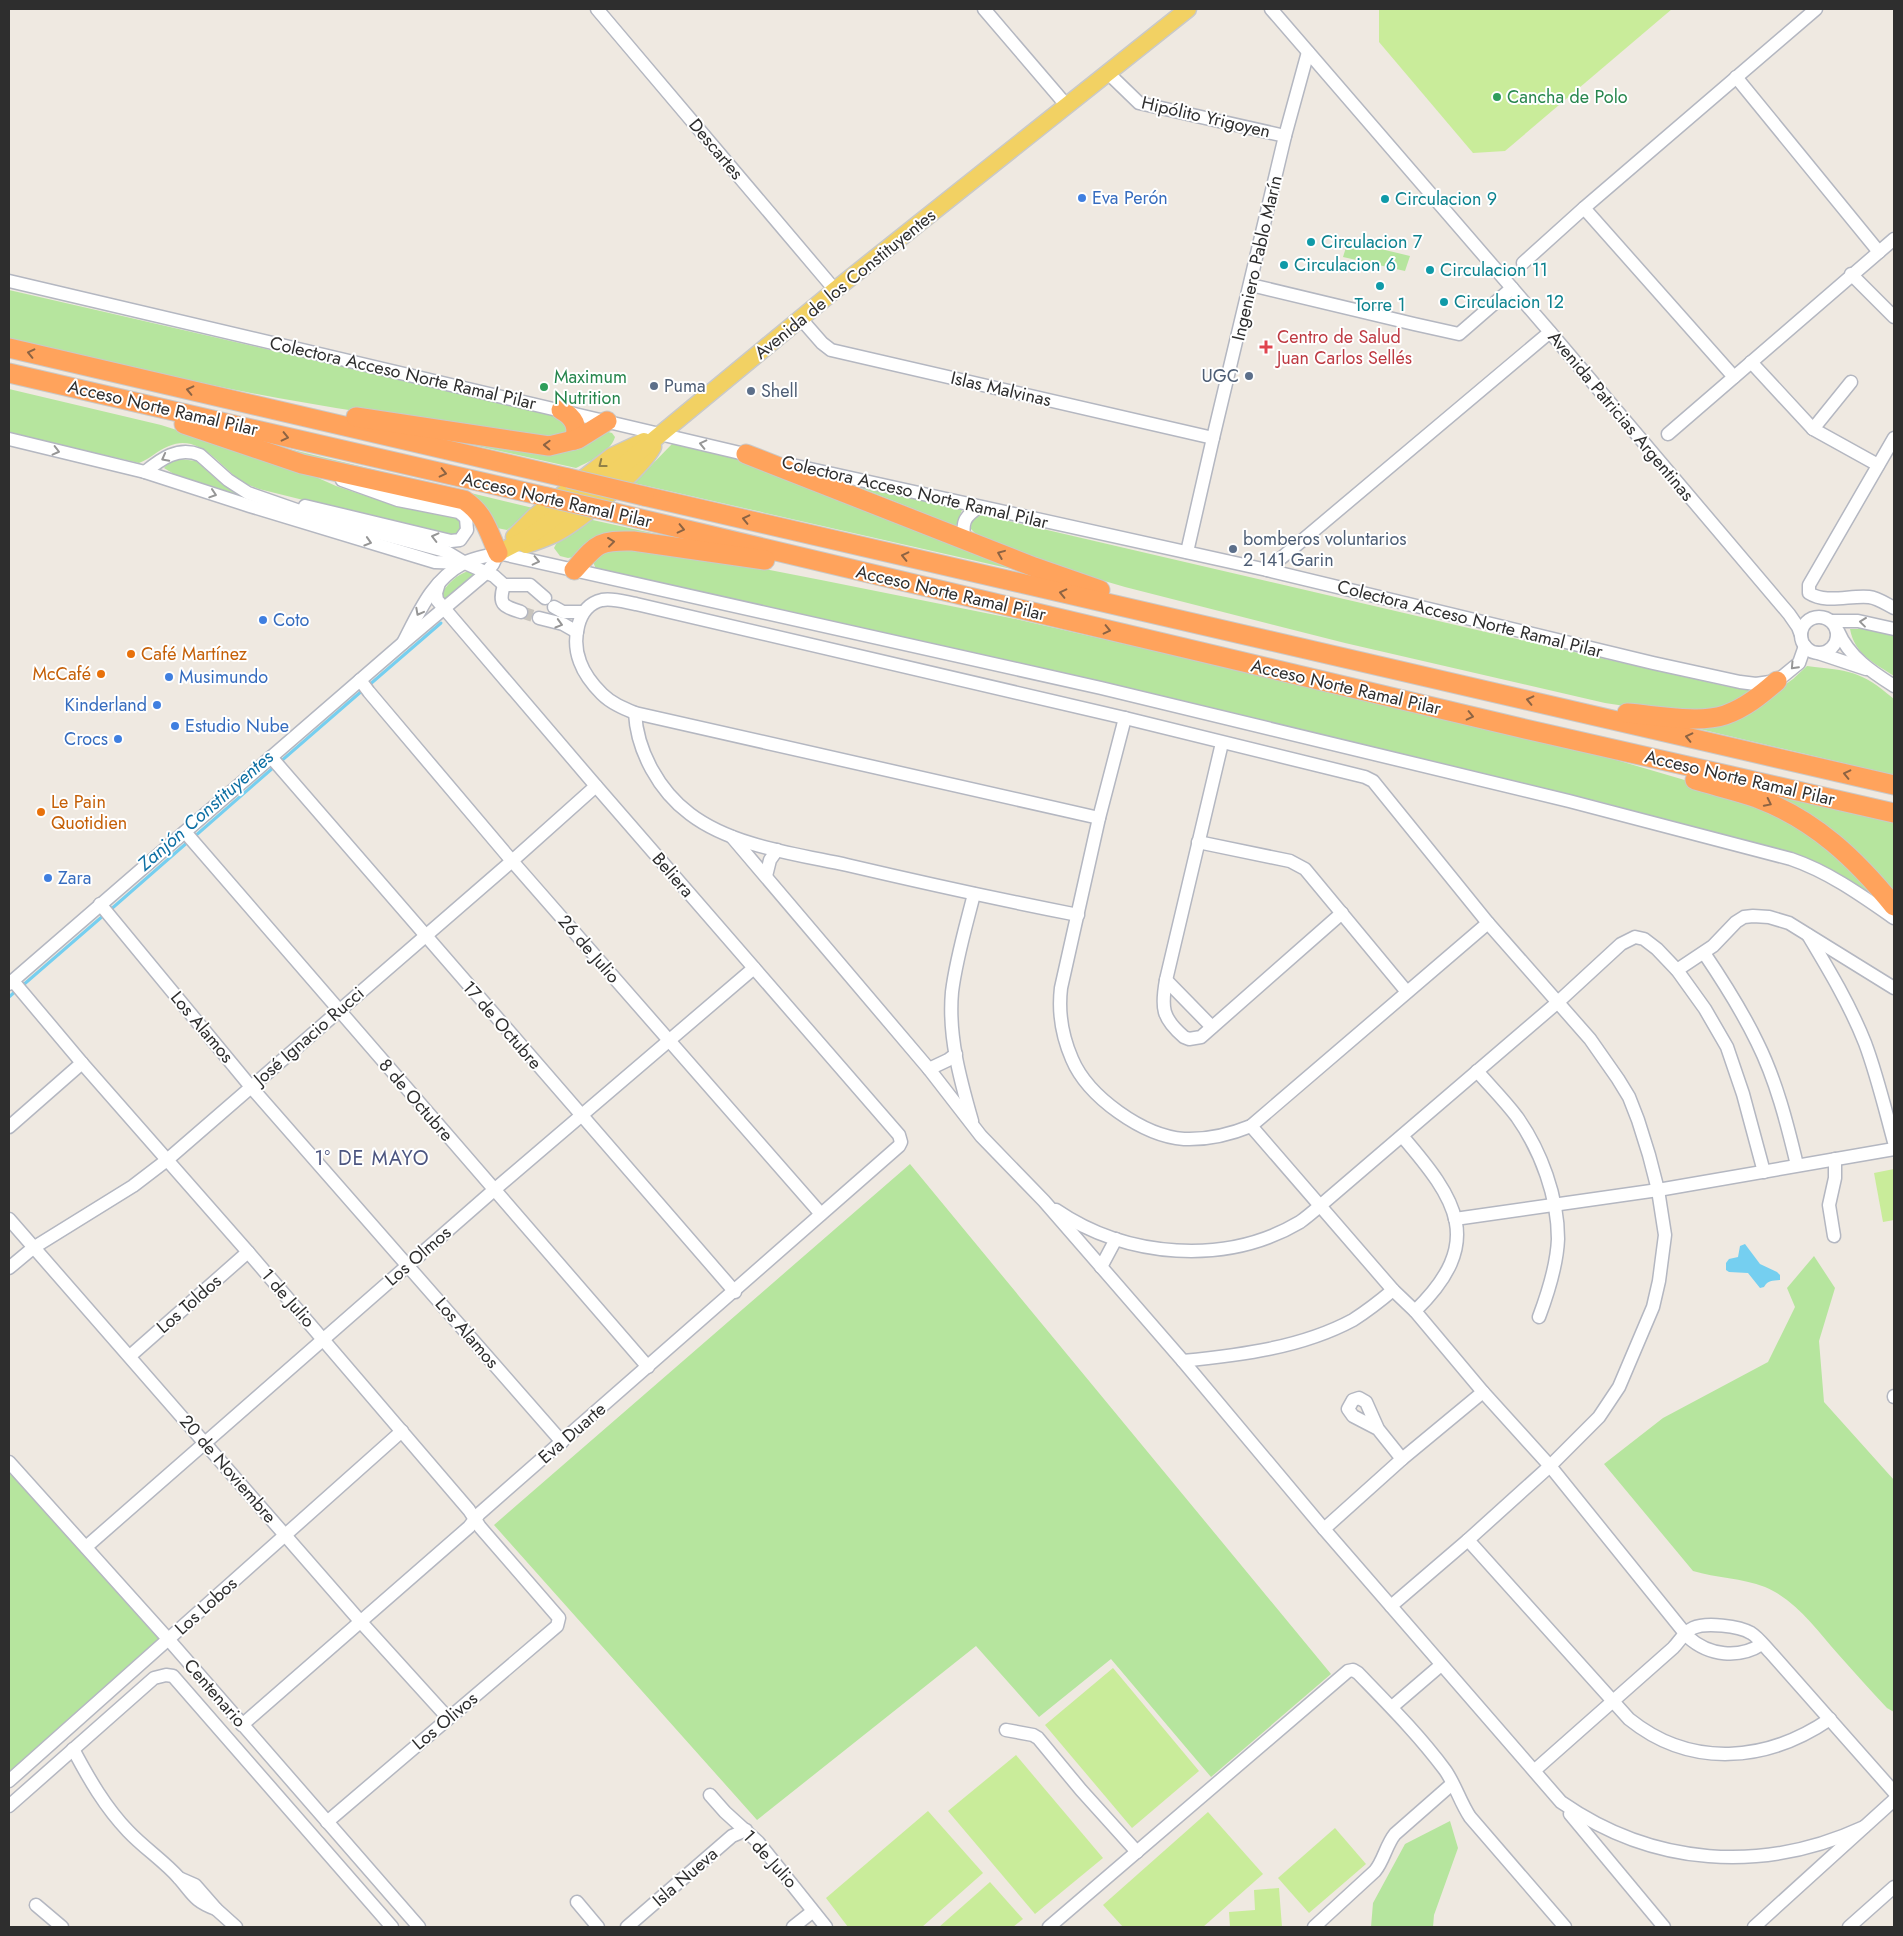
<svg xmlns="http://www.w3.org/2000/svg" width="1903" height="1936" viewBox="0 0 1903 1936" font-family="Jost,sans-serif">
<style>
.green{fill:#b6e59e}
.pitch{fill:#c9ec9a}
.water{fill:#75cff0}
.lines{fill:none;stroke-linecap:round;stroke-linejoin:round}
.stream{stroke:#75cff0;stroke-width:3}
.minor-tunnel{stroke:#c8c4bd;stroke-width:12;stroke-dasharray:12 6;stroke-linecap:butt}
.minor-casing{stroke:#b4b7c1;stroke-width:15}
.major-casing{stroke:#c9c9c9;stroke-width:19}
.highway-casing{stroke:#c9c9c9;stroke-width:21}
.minor{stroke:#fff;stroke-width:12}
.major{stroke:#f2d163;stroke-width:16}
.highway{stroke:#ffa35c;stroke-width:19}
.highway-bridge-casing{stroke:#c9c9c9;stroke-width:21;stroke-linecap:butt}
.highway-bridge{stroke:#ffa35c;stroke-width:19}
.oneway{stroke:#8c6343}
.oneway2{stroke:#969696}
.oneway3{stroke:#908048}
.leisure-dot{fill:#2e9e5b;stroke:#fff;stroke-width:2}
.shop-dot{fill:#3f7fe0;stroke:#fff;stroke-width:2}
.culture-dot{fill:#0f9aa8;stroke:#fff;stroke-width:2}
.health-dot{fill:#e0444e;stroke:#fff;stroke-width:2}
.service-dot{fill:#5c6f8a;stroke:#fff;stroke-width:2}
.food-dot{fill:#e8710a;stroke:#fff;stroke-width:2}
.labels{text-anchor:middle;stroke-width:4;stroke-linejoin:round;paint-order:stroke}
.leisure-label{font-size:18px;fill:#27864d;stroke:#fff;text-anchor:start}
.street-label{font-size:18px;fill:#2e2e2e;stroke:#fff}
.shop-label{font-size:18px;fill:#366cbe;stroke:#fff;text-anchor:start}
.culture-label{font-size:18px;fill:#0d838f;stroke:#fff;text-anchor:start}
.health-label{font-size:18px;fill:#be3a42;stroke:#fff;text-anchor:start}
.service-label{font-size:18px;fill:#4e5e75;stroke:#fff;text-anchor:start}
.food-label{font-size:18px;fill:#c56008;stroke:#fff;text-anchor:start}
.water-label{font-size:19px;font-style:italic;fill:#0d6fa3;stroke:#fff}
.quarter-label{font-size:20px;letter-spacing:1px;fill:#4d5680;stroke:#fff}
</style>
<rect width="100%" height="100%" fill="#efe9e1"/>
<!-- green -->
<g class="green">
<path d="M1348,241L1410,256L1405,271L1343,257Z"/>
<path d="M9,290L554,415L562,419L570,430L560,439C466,427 372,415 278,398C188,382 98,359 9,338Z"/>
<path d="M9,389L161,425L296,468L336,486L372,498L405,507L458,518L462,522L463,527L454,537L448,536L259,489C253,486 246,485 241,481C220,466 199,433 169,446C158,450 150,459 139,463L9,433Z"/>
<path d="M605,431L612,433L615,437C610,453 590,461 576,468L419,433L508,446Z"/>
<path d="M264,443L533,508L507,530L497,528L488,509L478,502L328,467Z"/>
<path d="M672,444L728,456L771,469L1016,570L634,483Z"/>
<path d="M180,459L196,461L222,484L250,499L182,479L164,468L168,463Z"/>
<path d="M851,484L962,510L956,526Z"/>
<path d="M983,515L1490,633L1725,686L1760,691L1727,711L1665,712L1605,703L1345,643L1125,587L1060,568L976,534L971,529C971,520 974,517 983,515Z"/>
<path d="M588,519L748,554L665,541L568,558L560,556L554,548L556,544Z"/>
<path d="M599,549H661L821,580L1020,620L1562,744L1688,781L1748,801L1829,844L1891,910L1777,850L1597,801L1328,737L605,574L596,569L593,562Z"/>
<path d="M468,571L477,574L447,600L443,599L442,593C448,583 457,575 468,571Z"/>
<path d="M1860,627L1894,636V676C1873,662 1855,655 1850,629H1858Z"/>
<path d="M1807,666C1850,671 1860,670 1894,699V775L1670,722L1761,702L1793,679Z"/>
<path d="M1746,787L1894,818V899Z"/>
<path d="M910,1164L1331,1674L1211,1777L1111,1659L1039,1717L976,1646L757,1820L494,1525Z"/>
<path d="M1814,1256L1835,1288L1819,1341L1824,1402L1894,1480V1712L1887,1708C1870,1690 1854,1672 1838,1654C1816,1629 1796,1600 1765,1587C1742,1578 1716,1578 1693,1571L1604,1464L1663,1418L1768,1362L1795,1307L1787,1288Z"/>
<path d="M9,1455L169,1640L9,1779Z"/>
<path d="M1450,1821L1458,1848L1434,1915L1433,1927H1371L1373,1903L1405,1844Z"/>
</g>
<!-- pitch -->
<g class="pitch">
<path d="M1379,9H1672L1505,151L1473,153L1379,42Z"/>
<path d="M1894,1169V1220L1883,1222L1874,1173Z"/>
<path d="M1113,1668L1199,1771L1132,1828L1045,1725Z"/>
<path d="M1016,1755L1103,1858L1035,1914L948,1811Z"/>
<path d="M928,1811L983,1873L922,1927H848L826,1898Z"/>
<path d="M1208,1812L1263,1874L1203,1927H1123L1103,1905Z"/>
<path d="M1335,1828L1366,1864L1309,1913L1278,1878Z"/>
<path d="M990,1882L1023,1919L1013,1927H939Z"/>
<path d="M1279,1888L1282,1927H1230L1229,1912L1255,1910L1254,1890Z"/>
</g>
<!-- water -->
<path class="water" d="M1745,1244L1760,1264L1777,1272L1780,1275V1280C1772,1281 1768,1280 1764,1287L1760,1288L1748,1273L1729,1272L1726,1270V1263L1729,1259L1738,1257L1740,1246Z"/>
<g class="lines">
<!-- stream -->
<g class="stream">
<path d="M368,686L441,623"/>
<path d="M279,763L363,690"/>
<path d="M194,837L274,767"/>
<path d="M109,911L189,841"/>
<path d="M22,986L104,915"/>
<path d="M9,997L17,990"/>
</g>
<!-- minor-tunnel -->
<path class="minor-tunnel" d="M521,612L539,618"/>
<defs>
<g id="minor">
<path d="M597,9L835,290"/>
<path d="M984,9L1067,106"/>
<path d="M1271,9L1550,332L1789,614L1798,627L1801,635"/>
<path d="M1108,73L1139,103L1285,136"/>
<path d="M1736,77L1879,252"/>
<path d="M1584,208L1734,377"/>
<path d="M1523,263L1584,208L1816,9"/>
<path d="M1851,274L1894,317"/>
<path d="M9,281L753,456"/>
<path d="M1251,285L1414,324L1459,334L1512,288"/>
<path d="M801,319L822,343L831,350L1213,438"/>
<path d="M1751,362L1813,429L1878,465"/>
<path d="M1813,429L1851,382"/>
<path d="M1668,434L1894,239"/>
<path d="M1894,438L1809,585V593C1826,604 1850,595 1869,597C1878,598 1886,604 1894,608"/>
<path d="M9,439L145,472L250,506L435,562L465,563"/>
<path d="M792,465L1267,570L1653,663L1740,682L1756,684L1777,681L1799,663L1805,646"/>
<path d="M145,472C161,459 178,446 200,455L228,480L248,493L311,515L445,551L465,563L494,576L504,585H530L545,598"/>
<path d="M305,506L451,541L460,540L467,530L466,518L459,512L398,500L342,480"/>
<path d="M964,540C962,522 964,517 979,507"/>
<path d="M1187,552L1213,438L1285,136L1308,52"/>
<path d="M1267,570L1550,332"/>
<path d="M504,585C498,605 503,606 521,612"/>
<path d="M554,607L563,612H583"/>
<circle cx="1819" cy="635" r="18"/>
<path d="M539,618L563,624L577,632"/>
<path d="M1832,621H1858L1894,629"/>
<path d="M1838,631C1849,657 1872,672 1894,686"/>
<path d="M403,643C419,612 432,580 464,563C474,558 487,556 498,553L1101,688L1569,801L1791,859C1829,872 1861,895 1894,918"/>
<path d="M1818,653L1866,669"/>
<path d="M360,680L369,692L512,861L821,1214"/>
<path d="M635,713C637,751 659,791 690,814C732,846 796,854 847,865C924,883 1001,900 1078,915"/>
<path d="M1125,718L1099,818L1061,988C1058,1013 1062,1036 1072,1059C1088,1097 1143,1136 1184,1139C1208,1140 1229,1135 1251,1126L1488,923"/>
<path d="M1222,743L1166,980C1161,1008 1162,1018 1184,1037L1189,1039L1201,1037L1342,913"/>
<path d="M271,757L735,1292"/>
<path d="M1099,818L635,713C623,708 611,703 602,694C593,685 584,673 580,662C572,641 576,606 602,600C613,598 625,602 636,604L1125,718L1365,777L1373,781L1488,923L1590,1039L1618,1079L1629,1097L1638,1120L1649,1155L1658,1190L1665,1235L1659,1281L1653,1307L1619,1387L1599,1417L1550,1466L1468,1540L1391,1606"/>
<path d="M185,832L648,1367"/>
<path d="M732,837L929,1069L981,1136L1044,1201L1183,1361L1324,1529L1561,1802C1653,1866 1762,1874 1864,1827"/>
<path d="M1198,842L1290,861L1305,869L1407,992"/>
<path d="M766,876L770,860L777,850"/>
<path d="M100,904L251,1087L562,1442"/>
<path d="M1808,935C1829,970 1850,1005 1865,1043C1877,1075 1885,1109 1894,1142"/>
<path d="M1704,953C1723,981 1742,1011 1757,1042C1776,1080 1787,1123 1797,1165"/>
<path d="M1677,970L1713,946L1736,922L1744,917L1753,916L1769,917L1789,923L1894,988"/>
<path d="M1166,980L1212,1027"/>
<path d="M13,981L82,1063L248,1252L469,1510L480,1527L559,1618L557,1626L327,1822"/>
<path d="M9,984L403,643L486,573L493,564L498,553"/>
<path d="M929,1069L948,1060L956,1054"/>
<path d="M1477,1071C1490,1086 1505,1101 1517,1117C1541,1151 1558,1197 1558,1239C1557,1265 1548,1293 1539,1317"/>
<path d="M972,1121C960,1079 948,1036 952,992C956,959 966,926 974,894"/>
<path d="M1251,1126L1393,1290L1415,1311L1483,1392L1550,1466L1688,1637C1709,1656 1739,1659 1762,1644"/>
<path d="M9,1127L82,1063"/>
<path d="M1402,1136C1457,1200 1486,1242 1415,1311"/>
<path d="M1056,1210C1126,1258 1226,1266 1300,1222C1307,1217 1314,1211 1321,1205L1558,1002L1621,944L1635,937L1644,939L1657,949L1677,970L1705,1009L1727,1047L1743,1094L1764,1172"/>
<path d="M9,1219L360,1621L448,1718"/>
<path d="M1455,1219L1658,1190L1894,1149"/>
<path d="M1834,1236L1829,1205L1835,1178V1159"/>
<path d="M1101,1267L1116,1239"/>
<path d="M9,1268L33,1248L133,1186L167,1160L512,861L596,786"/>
<path d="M130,1356L248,1252"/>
<path d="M1183,1361C1240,1355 1301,1348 1353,1320C1367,1311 1380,1301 1393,1290"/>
<path d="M1894,1396V1397"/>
<path d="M1378,1429L1353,1416L1348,1409L1353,1400L1359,1398L1366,1402L1378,1429L1402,1459"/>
<path d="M9,1462L169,1640L419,1927"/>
<path d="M1324,1529L1402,1459L1483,1392"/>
<path d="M1468,1540L1629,1719C1691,1769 1767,1762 1830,1719"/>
<path d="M86,1547L494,1190L754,968"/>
<path d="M1392,1707L1441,1665"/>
<path d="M242,1725L469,1527L479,1514L899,1146L901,1142L899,1135L596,786L437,600L436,593L439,583"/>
<path d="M1006,1730L1033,1735L1038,1738L1081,1790L1137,1852"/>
<path d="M73,1749C89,1779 105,1807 128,1831C144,1848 164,1861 179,1878C193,1894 194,1901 216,1909"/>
<path d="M1535,1770L1673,1648C1680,1641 1684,1632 1693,1628C1706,1622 1739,1626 1751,1633C1759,1638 1765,1647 1771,1653L1894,1792"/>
<path d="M9,1781L402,1431"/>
<path d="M710,1795L725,1812L758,1842L826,1927"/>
<path d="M9,1806L154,1678L166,1675L173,1676L392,1927"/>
<path d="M1570,1814L1664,1927"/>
<path d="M179,1878L195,1885L216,1909L236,1927"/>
<path d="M577,1902L598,1927"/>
<path d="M36,1905L62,1927"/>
<path d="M627,1927L732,1836L746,1830"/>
<path d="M793,1927L812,1912"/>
<path d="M1049,1927L1348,1671L1353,1670L1358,1673C1388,1704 1419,1735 1445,1770C1455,1784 1460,1802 1470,1817L1565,1927"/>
<path d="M1314,1927L1375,1871C1384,1860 1386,1845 1395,1834L1452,1784"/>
<path d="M1754,1927L1894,1800"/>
<path d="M1849,1927L1894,1887"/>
</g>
<g id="major">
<path d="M514,537L535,516L612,456L644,441"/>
<path d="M526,545C536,542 546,538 555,534C580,521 640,471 653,447"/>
<path d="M498,553L529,537L610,476L835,290L1188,9"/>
</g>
<g id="highway">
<path d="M9,348L568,478"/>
<path d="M9,373L547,497"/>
<path d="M561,410C574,417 579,427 574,440"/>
<path d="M356,417L549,446L578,439L607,421"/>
<path d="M184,424L302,464L464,500C485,514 488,531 498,553"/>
<path d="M746,454L1034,567L1100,590"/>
<path d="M644,496L1894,785"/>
<path d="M616,513L1521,728L1894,813"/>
<path d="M574,570C597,544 598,540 633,541L765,560"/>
<path d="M1627,713C1655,715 1698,724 1725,715C1745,708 1761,695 1777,681"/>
<path d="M1695,780C1715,786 1737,791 1757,798C1815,820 1856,859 1894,906"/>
</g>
</defs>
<!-- minor casing -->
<use href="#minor" class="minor-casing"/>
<!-- major casing -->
<use href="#major" class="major-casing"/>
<!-- highway casing -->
<use href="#highway" class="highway-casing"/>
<!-- minor -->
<use href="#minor" class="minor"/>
<!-- major -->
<use href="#major" class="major"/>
<!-- highway -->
<use href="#highway" class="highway"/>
<defs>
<g id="highway-bridge">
<path d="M568,478L644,496"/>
<path d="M547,497L616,513"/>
</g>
</defs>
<!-- highway-bridge casing -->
<use href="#highway-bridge" class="highway-bridge-casing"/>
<!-- highway-bridge -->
<use href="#highway-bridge" class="highway-bridge"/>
</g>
<!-- one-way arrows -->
<defs><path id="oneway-chevron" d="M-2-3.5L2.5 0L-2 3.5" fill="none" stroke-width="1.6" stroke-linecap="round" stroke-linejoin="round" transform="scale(1.25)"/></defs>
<g class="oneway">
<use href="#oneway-chevron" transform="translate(31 353) rotate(-167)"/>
<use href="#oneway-chevron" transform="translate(190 390) rotate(-167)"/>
<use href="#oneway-chevron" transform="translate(285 437) rotate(13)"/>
<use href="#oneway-chevron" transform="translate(547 445) rotate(-178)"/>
<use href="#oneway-chevron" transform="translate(443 473) rotate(13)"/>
<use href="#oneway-chevron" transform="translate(746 519) rotate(-167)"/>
<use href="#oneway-chevron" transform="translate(681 529) rotate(13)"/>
<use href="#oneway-chevron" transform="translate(611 542) rotate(-7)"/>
<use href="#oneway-chevron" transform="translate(1001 554) rotate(-158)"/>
<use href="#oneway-chevron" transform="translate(905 556) rotate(-167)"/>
<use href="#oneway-chevron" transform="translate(1063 593) rotate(-167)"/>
<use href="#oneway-chevron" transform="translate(1107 630) rotate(13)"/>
<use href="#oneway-chevron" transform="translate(1530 700) rotate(-167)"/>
<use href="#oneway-chevron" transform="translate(1470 716) rotate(13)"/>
<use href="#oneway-chevron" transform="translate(1689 737) rotate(-167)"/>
<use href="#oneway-chevron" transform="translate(1847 774) rotate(-167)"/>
<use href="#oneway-chevron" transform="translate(1768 803) rotate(26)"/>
</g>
<g class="oneway2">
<use href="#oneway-chevron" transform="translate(703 444) rotate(-167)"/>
<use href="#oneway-chevron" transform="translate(56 451) rotate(14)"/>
<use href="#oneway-chevron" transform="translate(165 458) rotate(152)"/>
<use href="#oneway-chevron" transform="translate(213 494) rotate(18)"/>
<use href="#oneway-chevron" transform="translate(435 537) rotate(-166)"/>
<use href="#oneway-chevron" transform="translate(368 542) rotate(17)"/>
<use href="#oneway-chevron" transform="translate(536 561) rotate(13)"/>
<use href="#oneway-chevron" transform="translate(419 612) rotate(118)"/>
<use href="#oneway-chevron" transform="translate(1863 622) rotate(-173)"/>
<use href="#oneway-chevron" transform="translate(559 624) rotate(16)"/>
<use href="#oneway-chevron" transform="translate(1794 666) rotate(133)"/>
</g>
<use class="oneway3" href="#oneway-chevron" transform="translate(602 464) rotate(142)"/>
<!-- markers -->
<g class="leisure-dot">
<circle cx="1497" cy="97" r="5"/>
<circle cx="544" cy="387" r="5"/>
</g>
<g class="shop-dot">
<circle cx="1082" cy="198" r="5"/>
<circle cx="263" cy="620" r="5"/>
<circle cx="169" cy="677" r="5"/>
<circle cx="157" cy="705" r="5"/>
<circle cx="175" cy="726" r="5"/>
<circle cx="118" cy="739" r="5"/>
<circle cx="48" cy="878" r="5"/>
</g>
<g class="culture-dot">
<circle cx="1385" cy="199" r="5"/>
<circle cx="1311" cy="242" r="5"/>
<circle cx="1284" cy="265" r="5"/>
<circle cx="1430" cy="270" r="5"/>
<circle cx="1380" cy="286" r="5"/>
<circle cx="1444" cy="302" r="5"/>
</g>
<path class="health-dot" d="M1263.5 339.5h5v5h5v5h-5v5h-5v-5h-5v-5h5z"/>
<g class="service-dot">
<circle cx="1249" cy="376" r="5"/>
<circle cx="654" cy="386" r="5"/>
<circle cx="751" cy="391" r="5"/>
<circle cx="1233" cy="549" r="5"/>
</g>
<g class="food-dot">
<circle cx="131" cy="654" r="5"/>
<circle cx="101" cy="674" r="5"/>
<circle cx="41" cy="812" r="5"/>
</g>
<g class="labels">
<!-- leisure labels -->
<g class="leisure-label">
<text x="1507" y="103">Cancha de Polo</text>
<text x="554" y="383">Maximum<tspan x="554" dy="21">Nutrition</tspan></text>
</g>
<!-- street labels -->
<g class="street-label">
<text transform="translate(1206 117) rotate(13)" y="6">Hipólito Yrigoyen</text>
<text transform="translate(716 149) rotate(50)" y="6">Descartes</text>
<text transform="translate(1257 258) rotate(-77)" y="6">Ingeniero Pablo Marín</text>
<text transform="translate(845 284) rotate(-39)" y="6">Avenida de los Constituyentes</text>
<text transform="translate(403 373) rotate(13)" y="6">Colectora Acceso Norte Ramal Pilar</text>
<text transform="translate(1001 389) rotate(13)" y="6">Islas Malvinas</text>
<text transform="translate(163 408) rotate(13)" y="6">Acceso Norte Ramal Pilar</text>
<text transform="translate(1621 416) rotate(50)" y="6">Avenida Patricias Argentinas</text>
<text transform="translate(915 492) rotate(13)" y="6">Colectora Acceso Norte Ramal Pilar</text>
<text transform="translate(557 500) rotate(13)" y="6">Acceso Norte Ramal Pilar</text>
<text transform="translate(951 593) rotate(13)" y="6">Acceso Norte Ramal Pilar</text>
<text transform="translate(1470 619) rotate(14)" y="6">Colectora Acceso Norte Ramal Pilar</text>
<text transform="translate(1346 687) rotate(13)" y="6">Acceso Norte Ramal Pilar</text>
<text transform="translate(1740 778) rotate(13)" y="6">Acceso Norte Ramal Pilar</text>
<text transform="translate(673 875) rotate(49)" y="6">Beliera</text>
<text transform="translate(589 949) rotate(49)" y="6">26 de Julio</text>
<text transform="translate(502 1025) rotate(49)" y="6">17 de Octubre</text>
<text transform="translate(202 1027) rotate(50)" y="6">Los Alamos</text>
<text transform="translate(309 1036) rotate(-41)" y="6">José Ignacio Rucci</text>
<text transform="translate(416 1100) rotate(49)" y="6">8 de Octubre</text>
<text transform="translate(418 1256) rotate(-41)" y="6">Los Olmos</text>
<text transform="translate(288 1298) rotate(49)" y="6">1 de Julio</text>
<text transform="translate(189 1304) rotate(-41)" y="6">Los Toldos</text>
<text transform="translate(467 1333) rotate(49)" y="6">Los Alamos</text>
<text transform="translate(572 1433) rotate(-41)" y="6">Eva Duarte</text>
<text transform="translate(228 1469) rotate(49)" y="6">20 de Noviembre</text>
<text transform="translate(206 1606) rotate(-42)" y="6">Los Lobos</text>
<text transform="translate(215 1693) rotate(49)" y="6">Centenario</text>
<text transform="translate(445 1721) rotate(-40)" y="6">Los Olivos</text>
<text transform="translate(770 1859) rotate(48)" y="6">1 de Julio</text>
<text transform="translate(685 1877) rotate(-41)" y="6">Isla Nueva</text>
</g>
<!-- shop labels -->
<g class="shop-label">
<text x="1092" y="204">Eva Perón</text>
<text x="273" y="626">Coto</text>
<text x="179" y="683">Musimundo</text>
<text x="147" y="711" text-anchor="end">Kinderland</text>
<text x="185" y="732">Estudio Nube</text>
<text x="108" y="745" text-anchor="end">Crocs</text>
<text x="58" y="884">Zara</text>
</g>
<!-- culture labels -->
<g class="culture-label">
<text x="1395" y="205">Circulacion 9</text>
<text x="1321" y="248">Circulacion 7</text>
<text x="1294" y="271">Circulacion 6</text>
<text x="1440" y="276">Circulacion 11</text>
<text x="1454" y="308">Circulacion 12</text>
<text x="1380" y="311" text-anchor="middle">Torre 1</text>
</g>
<!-- health labels -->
<g class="health-label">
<text x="1277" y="343">Centro de Salud<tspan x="1277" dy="21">Juan Carlos Sellés</tspan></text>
</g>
<!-- service labels -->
<g class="service-label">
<text x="1239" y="382" text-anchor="end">UGC</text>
<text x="664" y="392">Puma</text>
<text x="761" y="397">Shell</text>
<text x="1243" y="545">bomberos voluntarios<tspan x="1243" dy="21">2 141 Garin</tspan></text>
</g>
<!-- food labels -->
<g class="food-label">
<text x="141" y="660">Café Martínez</text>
<text x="91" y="680" text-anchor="end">McCafé</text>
<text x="51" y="808">Le Pain<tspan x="51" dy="21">Quotidien</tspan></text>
</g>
<!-- water labels -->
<g class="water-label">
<text transform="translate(205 810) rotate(-41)" y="7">Zanjón Constituyentes</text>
</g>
<!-- quarter labels -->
<g class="quarter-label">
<text x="372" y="1165">1° DE MAYO</text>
</g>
</g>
<!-- border -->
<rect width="1903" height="1936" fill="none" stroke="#2e2e2e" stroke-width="20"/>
</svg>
